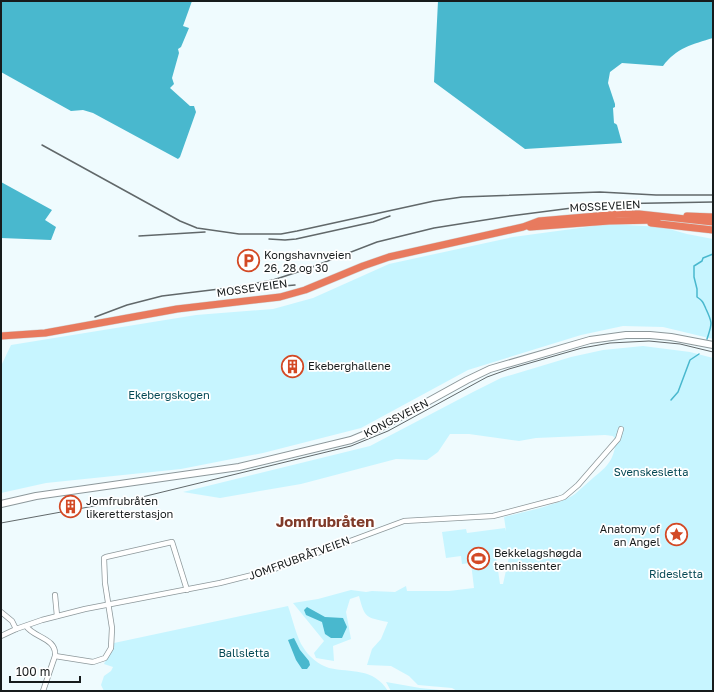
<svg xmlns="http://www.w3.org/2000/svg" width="714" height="692" viewBox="0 0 714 692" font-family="'Golos Text',sans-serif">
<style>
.green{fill:#c7f5ff;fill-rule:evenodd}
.water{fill:#49b8ce}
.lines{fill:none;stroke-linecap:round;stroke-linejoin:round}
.stream{stroke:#49b8ce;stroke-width:1.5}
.minor-casing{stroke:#8d989b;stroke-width:6}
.secondary-casing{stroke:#8d989b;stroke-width:8}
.trunk-casing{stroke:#d5d6d6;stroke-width:8}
.minor{stroke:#fff;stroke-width:4.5}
.secondary{stroke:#fff;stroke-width:6}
.trunk{stroke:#e87a5e;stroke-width:7}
.tram{stroke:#61686a;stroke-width:1}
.rail{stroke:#61686a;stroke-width:1.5}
.labels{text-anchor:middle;stroke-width:3.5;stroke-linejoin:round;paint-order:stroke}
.street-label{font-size:11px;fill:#171b1c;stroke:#fff}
.poi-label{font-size:11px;fill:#171b1c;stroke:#fff;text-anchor:start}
.park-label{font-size:11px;fill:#054955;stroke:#fff}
.district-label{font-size:15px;font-weight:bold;fill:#7f3a29;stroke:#fff}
</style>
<rect width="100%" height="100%" fill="#effbfe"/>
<!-- green -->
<g class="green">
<path d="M609,224L662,227L687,234L713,239V339L663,327L623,326L581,335L468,370L361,428L263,453L181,469L46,483L1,493V366L11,345L196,315L273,309L313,298L389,264L513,237Z"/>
<path d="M643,346L690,352L713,358V691H457L452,688L418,685L409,676L391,666L367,665L372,649L381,639L388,622C366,617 365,619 359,596L350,599L346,612L351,639L333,646L334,661L316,658L314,653L324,641L293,603L318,599L351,590L366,592L372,591L395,592L406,586L407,591H449L474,588L471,563L462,564L461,556L446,558L442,532L466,529L467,533L505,528L506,531L504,517C523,512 559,505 575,494C581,489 587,483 593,478C608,466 614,460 616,440L613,436L605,435L536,438L519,441L469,434H450L438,452L427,460L396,459L301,484L220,498L183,492L370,446L473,392L501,378L571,357L603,350ZM508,554L509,557L503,584H500L496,556Z"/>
<path d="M288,606C292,617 297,639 303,647C308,656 319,665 329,668C351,673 373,667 388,691H104L101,685L104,676L111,671L113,667L104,664L114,643Z"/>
<path d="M386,682L420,688L450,691H391Z"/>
</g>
<!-- water -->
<g class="water">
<path d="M1,1H192L183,26L189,28L181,47L178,49L179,53L172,78L174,84L170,88L190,106H194L196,112L180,157L178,159L93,113L83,110L71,111L1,72Z"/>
<path d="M438,1H713V38C693,44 676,48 663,66L622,63L610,72L608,83L615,104V107L613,108L614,123L616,124L617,125L622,143L525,149L434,82Z"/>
<path d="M1,182L52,210L45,220L56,227L51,240L1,238Z"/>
<path d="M307,607L325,617L343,618L347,627L342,638H331L325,634L322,622L306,615L304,610Z"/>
<path d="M294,638L300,650L309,661L310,665L307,669H302L296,660L288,640Z"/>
</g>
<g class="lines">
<!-- stream -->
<g class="stream">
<path d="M707,339C712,323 713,324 706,309C703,302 703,301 697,297V289L694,277V266L702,261L703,258L713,254"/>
<path d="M671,400L678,392L690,360L699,354"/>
</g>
<defs>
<g id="minor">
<path d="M55,595L57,616"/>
<path d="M1,612L12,621L16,629"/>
<path d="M26,626C34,638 57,638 55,656L43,691"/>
<path d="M1,636L16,629L42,620L85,609L220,583L272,570L404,521L493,516L558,499L564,497L578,485L618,439L621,429"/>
<path d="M55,656L93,662L105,658L111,648L112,628L105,583L104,558L106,557L172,542L187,590"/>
</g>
<path id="secondary" d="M1,504L36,496L239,467L351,440L380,428L467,380L490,369L590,340L626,335H650L671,337L713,345"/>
<g id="trunk">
<path d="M687,216L713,217"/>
<path d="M651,223L713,230"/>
<path d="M530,227L609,221L657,220"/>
<path d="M1,336L45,333L177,309L280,297L305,290L363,266L389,257L523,227L539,221L620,214H639L713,222"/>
</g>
</defs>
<!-- minor casing -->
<use href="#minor" class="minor-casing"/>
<!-- secondary casing -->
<use href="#secondary" class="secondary-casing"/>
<!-- trunk casing -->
<use href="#trunk" class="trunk-casing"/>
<!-- minor -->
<use href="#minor" class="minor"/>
<!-- secondary -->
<use href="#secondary" class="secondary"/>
<!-- trunk -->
<use href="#trunk" class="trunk"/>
<!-- tram -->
<path class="tram" d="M1,523L138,498L351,446L388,431L487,377L509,369L582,348L610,343L649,341L680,344L713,352"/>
<!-- rail -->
<g class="rail">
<path d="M42,145L180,221L197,228L239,234H281L297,231L434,201L462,197L600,192L656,195H713"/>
<path d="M139,236L205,232"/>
<path d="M269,239L285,240L296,239L373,222L390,216"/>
<path d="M261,288L295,285"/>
<path d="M95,317L127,305L162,296L236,287L273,280L307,269L377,242L434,228L510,216L603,204L713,202"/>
</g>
</g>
<!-- icons -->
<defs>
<symbol id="parking-ring" viewBox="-11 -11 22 22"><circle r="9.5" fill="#fff" stroke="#d34925" stroke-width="1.5"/><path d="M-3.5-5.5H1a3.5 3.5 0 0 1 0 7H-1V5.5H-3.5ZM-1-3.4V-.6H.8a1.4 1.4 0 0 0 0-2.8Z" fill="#d34925"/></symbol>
<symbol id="building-ring" viewBox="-11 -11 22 22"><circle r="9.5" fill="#fff" stroke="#d34925" stroke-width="1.5"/><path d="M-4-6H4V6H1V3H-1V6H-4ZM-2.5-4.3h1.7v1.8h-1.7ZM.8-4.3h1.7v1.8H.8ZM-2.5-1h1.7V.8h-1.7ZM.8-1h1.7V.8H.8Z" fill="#d34925"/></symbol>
<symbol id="sight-ring" viewBox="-11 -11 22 22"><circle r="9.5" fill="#fff" stroke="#d34925" stroke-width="1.5"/><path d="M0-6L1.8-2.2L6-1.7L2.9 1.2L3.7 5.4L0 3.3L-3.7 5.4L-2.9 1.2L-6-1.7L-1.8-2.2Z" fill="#d34925"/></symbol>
<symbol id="stadium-ring" viewBox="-11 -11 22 22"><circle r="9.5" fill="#fff" stroke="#d34925" stroke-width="1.5"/><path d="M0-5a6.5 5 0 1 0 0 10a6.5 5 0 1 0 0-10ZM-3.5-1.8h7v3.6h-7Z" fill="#d34925"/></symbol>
</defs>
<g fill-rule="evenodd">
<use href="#parking-ring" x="236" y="248" width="25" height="25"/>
<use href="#building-ring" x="280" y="354" width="25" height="25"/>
<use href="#building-ring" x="58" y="494" width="25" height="25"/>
<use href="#sight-ring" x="664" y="522" width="25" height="25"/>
<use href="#stadium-ring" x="466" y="546" width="25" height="25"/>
</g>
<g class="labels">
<!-- street labels -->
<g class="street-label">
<text transform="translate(605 206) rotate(-3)" y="4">MOSSEVEIEN</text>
<text transform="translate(252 288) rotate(-8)" y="4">MOSSEVEIEN</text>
<text transform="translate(396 418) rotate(-27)" y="4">KONGSVEIEN</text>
<text transform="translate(299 558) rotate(-20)" y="4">JOMFRUBRÅTVEIEN</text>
</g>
<!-- poi labels -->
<g class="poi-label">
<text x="264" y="259">Kongshavnveien<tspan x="264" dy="13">26, 28 og 30</tspan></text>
<text x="308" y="370">Ekeberghallene</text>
<text x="86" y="505">Jomfrubråten<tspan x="86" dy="13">likeretterstasjon</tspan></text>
<text x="660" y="533" text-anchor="end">Anatomy of<tspan x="660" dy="13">an Angel</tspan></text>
<text x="494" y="557">Bekkelagshøgda<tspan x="494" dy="13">tennissenter</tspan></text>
</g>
<!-- park labels -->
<g class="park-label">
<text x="169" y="399">Ekebergskogen</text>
<text x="651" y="476">Svenskesletta</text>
<text x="676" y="578">Ridesletta</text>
<text x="244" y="657">Ballsletta</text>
</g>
<!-- district labels -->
<g class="district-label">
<text x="325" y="527">Jomfrubråten</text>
</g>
</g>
<!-- border -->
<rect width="714" height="692" fill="none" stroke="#171b1c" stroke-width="4"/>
<!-- scale -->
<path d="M10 676v6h70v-6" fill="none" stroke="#171b1c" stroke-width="2"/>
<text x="16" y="676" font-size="12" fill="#171b1c" stroke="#ffffff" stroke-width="3" paint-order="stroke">100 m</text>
</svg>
